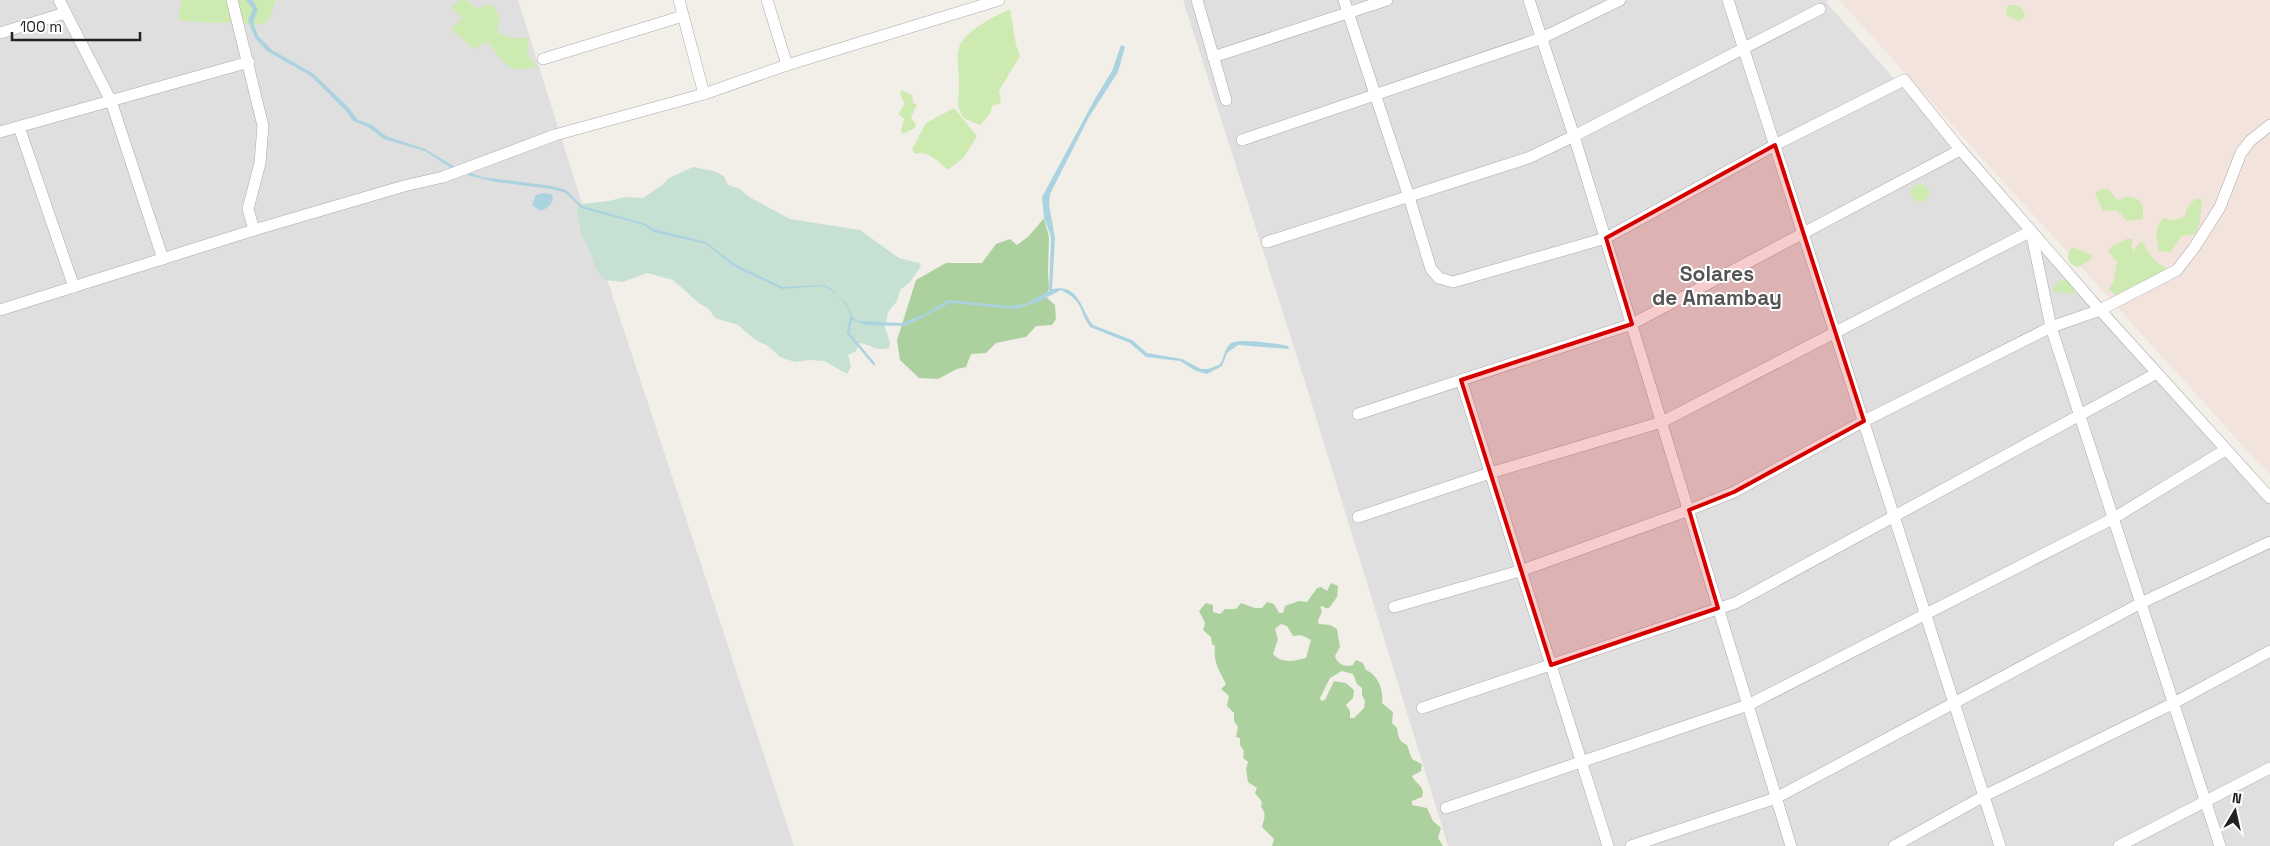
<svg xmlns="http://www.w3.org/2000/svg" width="2270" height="846" viewBox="0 0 2270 846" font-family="'Space Grotesk',sans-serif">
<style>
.residential{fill:#e0dfdf}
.military{fill:#f3e3dd}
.grass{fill:#cdebb0}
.forest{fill:#add19e;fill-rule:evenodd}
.wetland{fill:#c6e0d4}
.water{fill:#aad3df}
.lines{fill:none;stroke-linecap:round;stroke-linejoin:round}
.stream{stroke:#aad3df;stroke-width:2.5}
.minor-casing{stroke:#a9a9a9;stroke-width:12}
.minor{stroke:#fff;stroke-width:11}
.marked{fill:#d40000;fill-opacity:0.2;stroke:#d40000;stroke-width:4;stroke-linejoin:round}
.labels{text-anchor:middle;stroke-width:4;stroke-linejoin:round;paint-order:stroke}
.district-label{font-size:21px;font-weight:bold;fill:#555;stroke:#fff}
</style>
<rect width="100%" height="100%" fill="#f2efe9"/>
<!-- residential -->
<g class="residential">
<path d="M0,0H518L580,197L794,846H0Z"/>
<path d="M1183,0H1828L1826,2L2270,502V846H1448L1306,385Z"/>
</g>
<!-- military -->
<path class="military" d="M1839,0H2270V474L2264,469Z"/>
<!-- grass -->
<g class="grass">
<path d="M181,0H276L268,22L253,26L238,21L231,8V22L211,23L178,20Z"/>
<path d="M460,0H467L476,8L492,4L500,17L497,32L512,38H529L527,54L537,67C503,73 507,65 487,41L474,49L451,29L462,18L451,7Z"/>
<path d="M2008,5H2016L2022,9L2025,16L2019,21L2006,15Z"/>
<path d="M1010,9L1016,45L1020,56L999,91L1001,103L992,106L990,114L980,125L965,119C955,108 959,97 959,83C959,71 956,60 959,48C963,31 996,16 1010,9Z"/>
<path d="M901,90L912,95L913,103L917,104L911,118L916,124L915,128L903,134L901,130L904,119L898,114L905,104L900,94Z"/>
<path d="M954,108L977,136L964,157L948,170C939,162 927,149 915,154L912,149L926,123Z"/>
<circle cx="1920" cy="193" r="9"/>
<path d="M2101,189H2108L2118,200C2128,195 2136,196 2143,205V219L2127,221L2117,210L2103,211L2095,193Z"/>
<path d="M2195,199H2202L2200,220L2196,234L2182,236L2170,252L2159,251C2156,238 2154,228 2164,217L2170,221L2185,217L2186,210Z"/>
<path d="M2126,239H2133L2131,246L2134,252L2136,246L2142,242L2154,260L2166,269L2150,292L2143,291L2126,299L2114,294L2109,289L2113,283L2117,262L2108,251L2113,246Z"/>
<path d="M2072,247L2093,255L2090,260L2078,267C2067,264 2065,256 2072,247Z"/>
<path d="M2064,280L2071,282L2076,287L2073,294L2052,291L2057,282Z"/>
</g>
<!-- forest -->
<g class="forest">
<path d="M1044,218L1049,237L1048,273L1049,289L1045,296L1055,305L1056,319L1052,325L1036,326L1026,337L996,343L986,353L971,354L966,367L957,369L938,379L919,378L900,360L897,340L916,280L946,263H982L996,244L1010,239L1017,245L1028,237Z"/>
<path d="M1331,583L1338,586L1337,597L1329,608H1325L1323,606L1320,607L1322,611L1318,621L1319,624L1330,625L1337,629L1340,647L1335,656C1338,665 1345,667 1353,665L1356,660L1363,663L1366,670C1378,675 1384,690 1382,703L1393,712L1392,723L1397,728C1399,738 1398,740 1407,745L1412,759L1422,764L1421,771L1412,776C1416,785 1426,786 1422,797L1412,801V805L1427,808L1433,821L1441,828L1438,838L1443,846H1272L1274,839L1262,827C1264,819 1267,814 1261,807L1262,802L1255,793L1257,788L1248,782L1246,769L1248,762L1243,758L1244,751L1240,745V738L1236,737L1238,727L1234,721V713L1227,706L1229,696L1221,689L1226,684C1219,670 1213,662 1215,646L1212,644L1211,637L1203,630L1205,623L1199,611L1206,603L1213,605V612L1220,614L1225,609H1236L1241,603L1255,608H1262L1267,602L1274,604L1279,613H1283L1285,606L1299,601L1307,602L1317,588L1321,587L1327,591ZM1281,624L1287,626L1293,636L1301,635L1311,640L1306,658C1294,661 1282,664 1273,654L1278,639L1275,629ZM1342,671L1353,674L1357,684L1362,688V695L1365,701L1364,708L1354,718H1350V711L1346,705L1353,698L1354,690L1346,683L1334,681L1325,700L1321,701L1320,698L1330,678Z"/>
</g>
<!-- wetland -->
<path class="wetland" d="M693,167L714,171L724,176L728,185L740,189L749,197L790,219L860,230L899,258L919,263L921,266L910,282L900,290L897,301L888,312L885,327L890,342L889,348C875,352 871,344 859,343L856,351L848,355L851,367L847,374L824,361L809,360L795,362L780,357L768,346L754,339L738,325L715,318L708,308L700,304L673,280L647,273L623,282L605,280L596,270L593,258L581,234L577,209L582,204L608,201L626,197L643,198L662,185L669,178Z"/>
<!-- water -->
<g class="water">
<path d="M246,0H252L258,9L253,22L258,36L272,50L314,74L349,108L358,120L372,125L386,136L425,149L457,168L454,170L425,151L384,139L368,127L353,121L347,112L311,76L267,51L255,38L248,20L253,9Z"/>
<path d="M1121,45L1125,47L1118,72L1089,117L1050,194L1049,205L1055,238L1052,289C1080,283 1081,311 1093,325L1132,340L1147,353L1182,359L1201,369H1208L1219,365C1225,359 1223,350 1230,344C1239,337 1276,344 1288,346L1289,349L1238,345L1227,353L1222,366L1207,374L1196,371L1180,361L1146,357L1130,343L1090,327C1078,308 1084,302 1061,290L1038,302L1016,309L950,303L906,326L865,325L852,320L847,306L838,295L824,286L782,289L735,267L706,244L654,232L644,225L581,208L566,193L552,189L496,182L467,175L471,173L482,177L552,186L566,190L582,206L644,223L653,229L706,242L736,265L783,287L824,285L831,288L847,304L853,317L857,321L902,323L927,313L948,300L1011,306L1025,304L1049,291L1051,237L1044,217L1042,197L1096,97L1112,71Z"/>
<path d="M542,193L551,194L553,196C552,205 549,207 541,211L532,205L536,195Z"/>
</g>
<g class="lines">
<!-- stream -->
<path class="stream" d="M851,318L848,333L874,364"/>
<defs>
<g id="minor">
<path d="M59,0L111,101L163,259"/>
<path d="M232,0L263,126L260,163L248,209L254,230"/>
<path d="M679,0L704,94"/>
<path d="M767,0L787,65"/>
<path d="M1197,0L1226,100"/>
<path d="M1344,0L1409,197L1431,269L1439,278L1453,282L1606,238L1775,145L1904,80L1958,147L2100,310L2270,498"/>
<path d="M1529,0L1574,136L1791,846"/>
<path d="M1728,0L2000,846"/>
<path d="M0,33L65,13"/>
<path d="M1213,57L1387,0"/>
<path d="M543,59L683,16"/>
<path d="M19,127L74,287"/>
<path d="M0,132L249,62"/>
<path d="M1242,140L1542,38L1620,0"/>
<path d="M1267,242L1528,158L1574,136L1820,9"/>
<path d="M0,310L254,230L404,186L443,177L555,135L704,94L787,65L999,0"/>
<path d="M1461,380L1608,846"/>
<path d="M1358,414L1632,324L1960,150"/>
<path d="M1358,517L1490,473L1662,422L2031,231L2051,327L2220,846"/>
<path d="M1394,607L1523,570L1689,510L1734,492L1864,421L2051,327L2100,310L2177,270L2194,248L2220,207L2241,153L2250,141L2270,125"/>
<path d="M1422,708L1735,603L2157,373"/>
<path d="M1446,808L1748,705L2114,518L2225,450"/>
<path d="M1631,846L1776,798L2141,603L2270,542"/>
<path d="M1894,846L1984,796L2174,703L2270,651"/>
<path d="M2119,846L2270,768"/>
</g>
</defs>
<!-- minor casing -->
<use href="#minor" class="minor-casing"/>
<!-- minor -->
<use href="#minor" class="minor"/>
</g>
<!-- marked area -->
<path class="marked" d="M1775,145L1864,421L1734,492L1689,510L1718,608L1551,665L1461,380L1632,324L1606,238Z"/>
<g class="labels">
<!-- district labels -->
<g class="district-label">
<text x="1717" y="281">Solares<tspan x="1717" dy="24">de Amambay</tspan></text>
</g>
</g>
<!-- north arrow -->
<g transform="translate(2235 811) rotate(9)" stroke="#ffffff" stroke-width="4" paint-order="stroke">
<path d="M0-4L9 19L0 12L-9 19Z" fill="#222222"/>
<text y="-8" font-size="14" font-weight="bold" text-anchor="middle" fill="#222222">N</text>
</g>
<!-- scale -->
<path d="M12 32v8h128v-8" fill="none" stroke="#222222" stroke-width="2.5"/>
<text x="20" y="32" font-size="15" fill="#222222" stroke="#ffffff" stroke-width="4" paint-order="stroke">100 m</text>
</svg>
